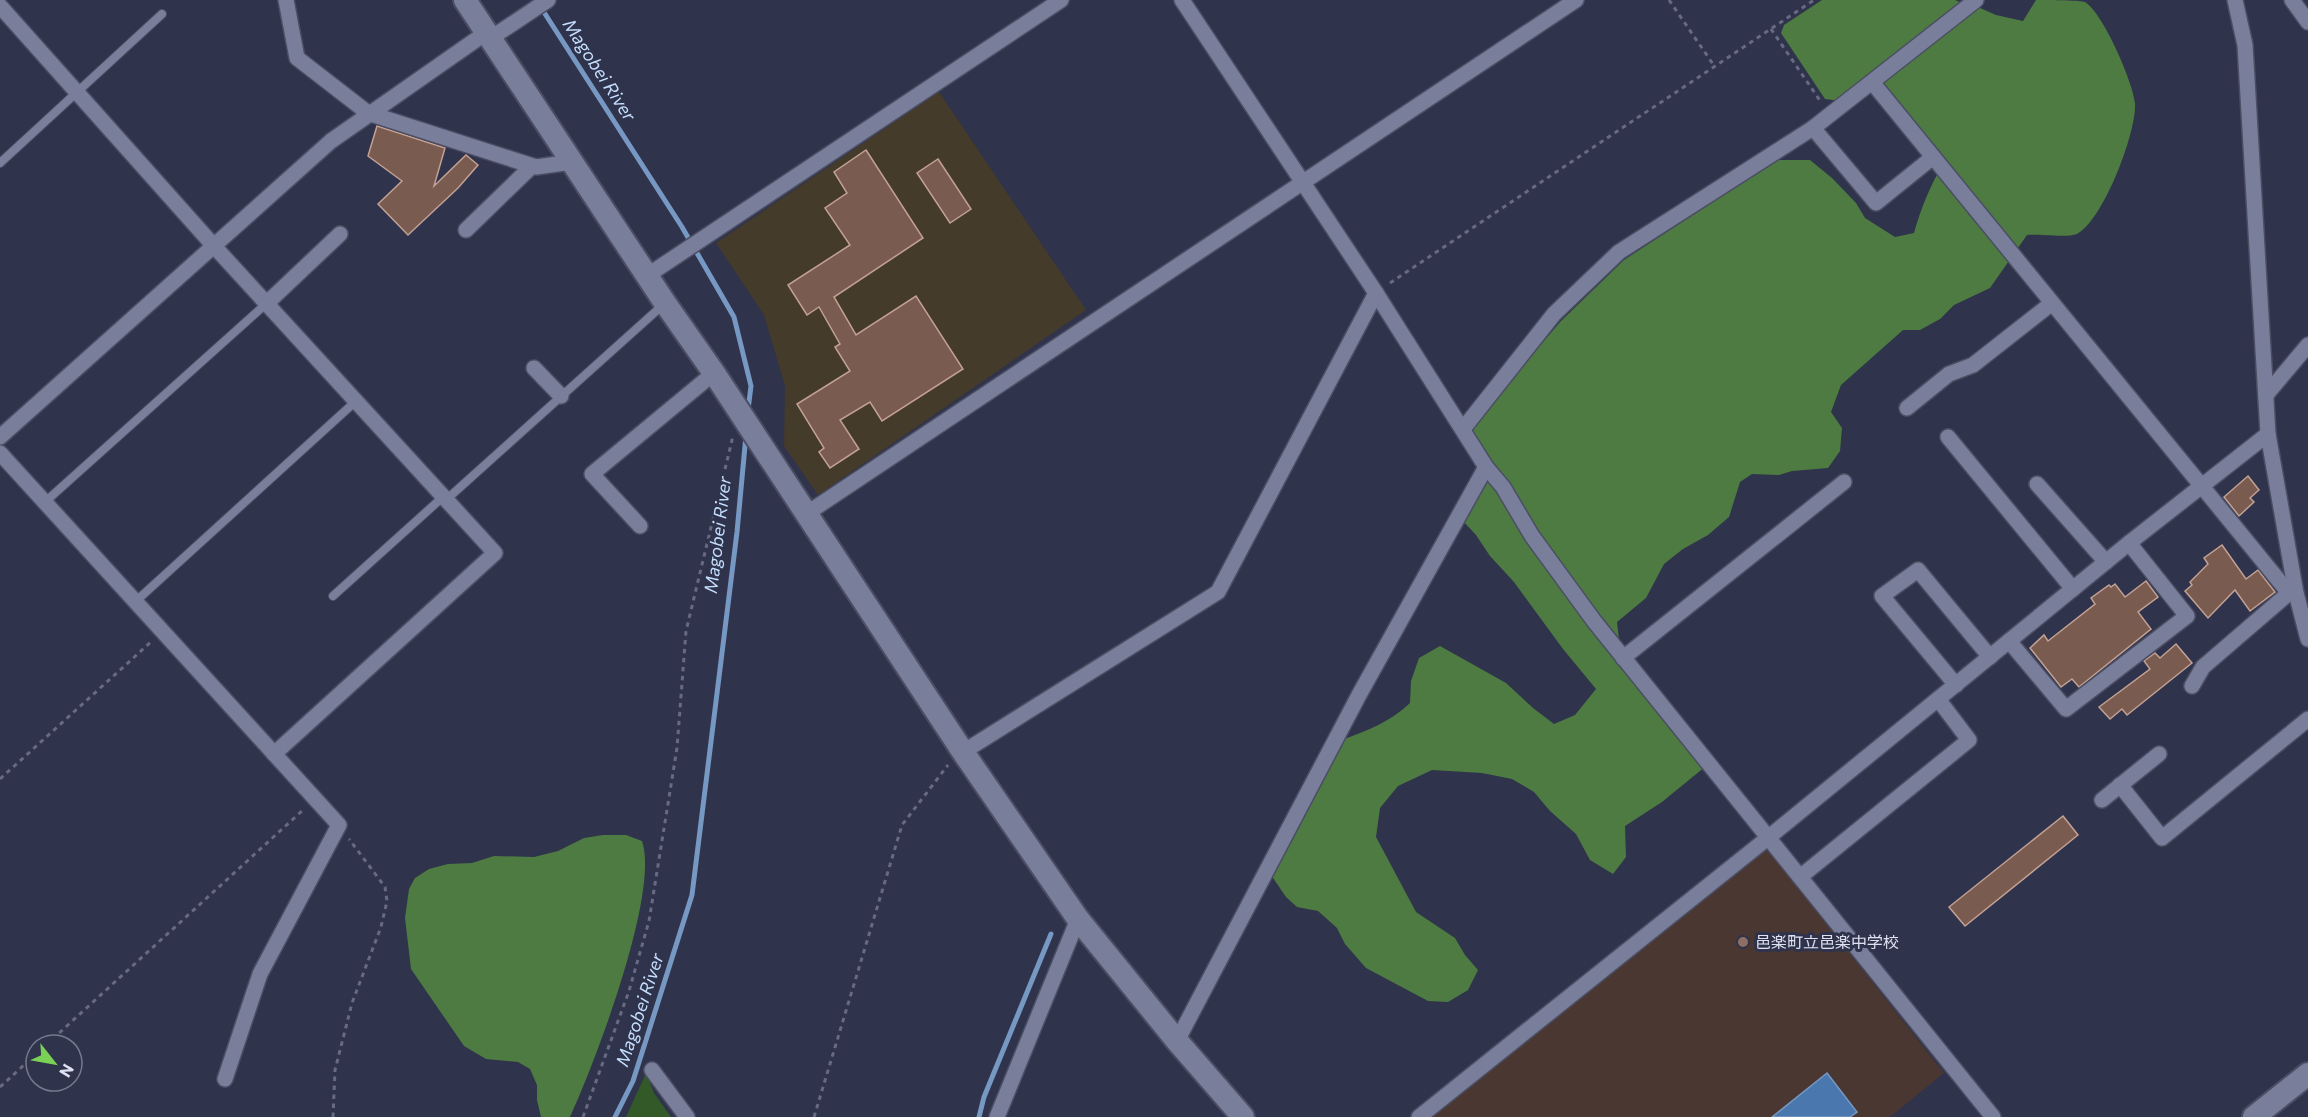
<svg xmlns="http://www.w3.org/2000/svg" width="2308" height="1117" viewBox="0 0 2308 1117" font-family="Commissioner,'Noto Sans JP',sans-serif">
<style>
.industrial{fill:#453b2b}
.education{fill:#4b3732}
.green{fill:#335928}
.forest{fill:#4e7b42}
.water{fill:#4a78ae;stroke:#7698c2;stroke-width:1.5}
.lines{fill:none;stroke-linecap:round;stroke-linejoin:round}
.stream{stroke:#7698c2;stroke-width:5}
.building{fill:#795b4f;stroke:#c3a195;stroke-width:1.5}
.lane-casing{stroke:#4b4e63;stroke-width:10}
.street-casing{stroke:#4b4e63;stroke-width:18}
.secondary-casing{stroke:#4b4e63;stroke-width:26}
.path{stroke:#676a80;stroke-width:3;stroke-dasharray:4.5 4.5;stroke-linecap:butt}
.lane{stroke:#797e9b;stroke-width:8}
.street{stroke:#797e9b;stroke-width:15}
.secondary{stroke:#797e9b;stroke-width:22}
.education-dot{fill:#8d6e63;stroke:#2f334b;stroke-width:2}
.labels{text-anchor:middle;stroke-width:6;stroke-linejoin:round;paint-order:stroke}
.poi-label{font-size:16px;fill:#dee1f1;stroke:#2f334b;text-anchor:start}
.water-label{font-size:18px;font-style:italic;fill:#c4defd;stroke:#2f334b}
</style>
<rect width="100%" height="100%" fill="#2f334b"/>
<!-- industrial -->
<path class="industrial" d="M939,92L1086,310L818,495L784,446L785,386L764,315L716,243Z"/>
<!-- education -->
<path class="education" d="M1759,850L1769,851L1944,1073L1890,1117H1432Z"/>
<!-- green -->
<path class="green" d="M646,1073L654,1093L671,1117H626Z"/>
<!-- forest -->
<g class="forest">
<path d="M1822,0H1955L1962,3L1841,101L1825,99L1781,33L1784,25Z"/>
<path d="M2036,0C2047,0 2077,0 2085,2C2103,13 2133,82 2135,103C2137,132 2103,221 2077,234C2068,238 2039,234 2027,235L1990,288L1954,305L1940,319L1920,330H1903L1841,385L1831,412L1842,428L1840,451L1828,468L1792,471L1779,475L1752,474L1740,482L1729,517L1708,535L1683,549L1664,564L1646,598L1617,622L1622,666L1706,766L1662,802L1625,826L1626,857L1613,874L1590,860L1576,834L1550,811L1534,792L1512,779L1482,773L1432,770L1398,786L1380,808L1376,837L1416,912L1455,938L1465,955L1478,970L1468,990L1448,1002L1428,1001L1366,968L1345,944L1337,928L1318,911L1297,907L1286,897L1267,869L1334,743C1363,732 1388,724 1410,703L1411,681L1419,658L1440,646L1506,683L1533,708L1554,724L1575,715L1596,689L1563,649L1514,582L1490,556L1476,535L1462,520L1493,465L1472,433L1479,417L1561,321L1624,260L1777,160H1810L1832,178L1856,203L1865,218L1895,237L1914,233C1921,208 1930,186 1943,164L1878,84L1971,4L1996,15L2023,21Z"/>
<path d="M603,835H626L642,841C660,893 594,1065 570,1117H541L537,1100V1085L530,1069L518,1062L486,1059L464,1046L411,969L405,918L409,889L415,878L429,869L448,864L472,863L494,856L534,857L558,851L584,838Z"/>
</g>
<!-- water -->
<path class="water" d="M1827,1073L1857,1112L1850,1117H1772Z"/>
<g class="lines">
<!-- stream -->
<g class="stream">
<path d="M540,6L682,227L734,317L751,386L748,410"/>
<path d="M615,1117L633,1081L692,895L737,532L746,435"/>
<path d="M979,1117L984,1097L1051,934"/>
</g>
</g>
<!-- building -->
<g class="building">
<path d="M377,126L445,148L434,186L466,155L478,165L458,188L408,235L378,204L402,181L368,156Z"/>
<path d="M866,150L923,238L834,297L856,335L916,296L963,369L882,421L870,402L840,420L859,449L830,468L819,452L824,448L797,404L850,371L835,347L840,344L819,307L807,315L788,285L850,245L825,208L847,193L834,172Z"/>
<path d="M938,159L971,209L950,223L917,173Z"/>
<path d="M2248,476L2259,490L2250,498L2254,502L2239,516L2224,497Z"/>
<path d="M2222,545L2246,579L2258,570L2275,592L2250,611L2235,590L2208,618L2185,591L2192,585L2190,582L2208,564L2204,558Z"/>
<path d="M2146,581L2158,597L2138,612L2151,629L2079,687L2072,679L2061,687L2030,648L2044,635L2048,641L2095,604L2091,598L2109,585L2111,587L2115,584L2125,597Z"/>
<path d="M2176,644L2192,663L2127,715L2122,709L2110,719L2099,707L2150,669L2144,661L2155,653L2160,658Z"/>
<path d="M2063,816L2078,835L1965,926L1949,907Z"/>
</g>
<g class="lines">
<defs>
<g id="lane">
<path d="M0,163L162,14"/>
<path d="M447,499L664,304"/>
<path d="M45,502L267,303"/>
<path d="M333,596L444,496"/>
<path d="M135,602L356,401"/>
</g>
<g id="street">
<path d="M286,0L297,58L368,113L536,167L572,162"/>
<path d="M1182,0L1376,293L1486,467L1503,487L1532,536L1594,621L1993,1117"/>
<path d="M2235,0L2245,45L2268,434L2296,593L2308,639"/>
<path d="M2292,0L2308,22"/>
<path d="M0,6L213,245L495,553L274,754"/>
<path d="M491,38L548,0"/>
<path d="M1872,82L2289,593H2296"/>
<path d="M1813,128L1876,203L1933,157"/>
<path d="M466,230L532,166"/>
<path d="M648,275L1061,0"/>
<path d="M267,303L340,234"/>
<path d="M534,368L561,396"/>
<path d="M2266,395L2308,345"/>
<path d="M1907,408L1949,374L1973,365L2052,303"/>
<path d="M1463,429L1554,314L1619,252L1813,128L1976,0"/>
<path d="M0,437L331,141L487,32"/>
<path d="M1948,437L2073,589"/>
<path d="M0,453L339,825L260,974L225,1079"/>
<path d="M2037,484L2106,562"/>
<path d="M806,514L1576,0"/>
<path d="M640,526L592,474L714,373"/>
<path d="M2009,641L2066,709L2187,616L2129,543"/>
<path d="M1623,658L1844,482"/>
<path d="M1956,685L1882,596L1918,570L1990,657"/>
<path d="M2192,686L2203,667L2289,593"/>
<path d="M963,752L1218,592L1376,293"/>
<path d="M2120,785L2162,838L2308,719"/>
<path d="M2102,800L2159,754"/>
<path d="M1800,877L1969,740L1938,699"/>
<path d="M1177,1041L1359,695L1486,467"/>
<path d="M652,1070L687,1117"/>
<path d="M997,1117L1078,919"/>
<path d="M1419,1117L1769,837L2129,543L2268,434"/>
</g>
<g id="secondary">
<path d="M465,0L665,303L714,373L963,752L1078,919L1177,1041L1243,1117"/>
<path d="M2254,1117L2308,1074"/>
</g>
</defs>
<!-- lane casing -->
<use href="#lane" class="lane-casing"/>
<!-- street casing -->
<use href="#street" class="street-casing"/>
<!-- secondary casing -->
<use href="#secondary" class="secondary-casing"/>
<!-- path -->
<g class="path">
<path d="M1669,0L1715,67"/>
<path d="M1771,29L1821,102"/>
<path d="M1390,283L1814,0"/>
<path d="M0,779L152,641"/>
<path d="M46,1045L303,810"/>
<path d="M0,1087L36,1054"/>
<path d="M333,1117L335,1070L352,1003L381,927L387,901L385,887L349,839"/>
<path d="M583,1117L629,991L649,921L677,748L686,631L733,436"/>
<path d="M814,1117L902,825L948,765"/>
</g>
<!-- lane -->
<use href="#lane" class="lane"/>
<!-- street -->
<use href="#street" class="street"/>
<!-- secondary -->
<use href="#secondary" class="secondary"/>
</g>
<!-- markers -->
<circle class="education-dot" cx="1743" cy="942" r="6"/>
<g class="labels">
<!-- poi labels -->
<g class="poi-label">
<text x="1755" y="948">邑楽町立邑楽中学校</text>
</g>
<!-- water labels -->
<g class="water-label">
<text transform="translate(599 70) rotate(57)" y="6">Magobei River</text>
<text transform="translate(718 535) rotate(-83)" y="6">Magobei River</text>
<text transform="translate(640 1010) rotate(-72)" y="6">Magobei River</text>
</g>
</g>
<!-- north arrow -->
<g transform="translate(54 1063) rotate(121)"><circle r="28" fill="#2f334b" stroke="#75798d" stroke-width="1.5"/>
<path d="M0-4.5L10 22L0 15L-10 22Z" fill="#7bd155"/>
<text y="-9" font-size="16" font-weight="bold" text-anchor="middle" fill="#dee1f1">N</text>
</g>
</svg>
